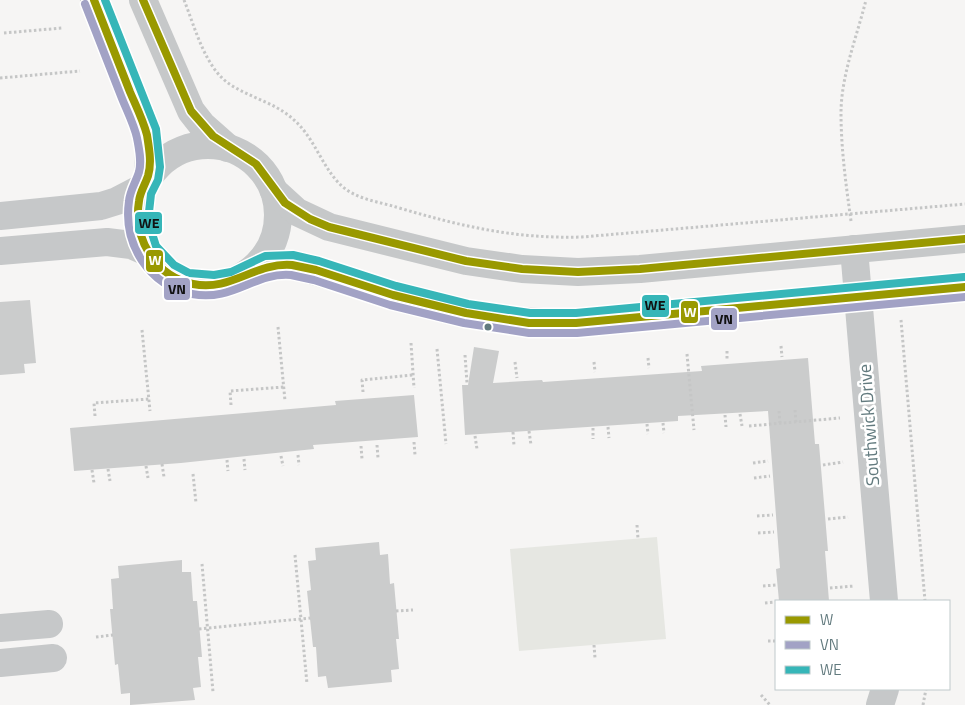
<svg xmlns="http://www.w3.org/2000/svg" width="965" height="705" viewBox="0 0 965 705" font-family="'Titillium Web',sans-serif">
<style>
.green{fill:#e6e7e2}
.building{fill:#cbcccc}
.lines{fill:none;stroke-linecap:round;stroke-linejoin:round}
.path{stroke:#c5c6c6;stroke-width:3;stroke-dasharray:2.5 2.5;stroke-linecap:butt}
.minor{stroke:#c6c8c9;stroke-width:28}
.bus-1-casing{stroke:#fff;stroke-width:11}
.bus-2-casing{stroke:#fff;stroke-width:11}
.bus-3-casing{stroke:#fff;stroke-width:11}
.bus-1{stroke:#990;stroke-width:8}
.bus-2{stroke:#a2a2c5;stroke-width:8}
.bus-3{stroke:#36b6b8;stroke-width:8}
.bus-dot{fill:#627a7e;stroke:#fff;stroke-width:2}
.labels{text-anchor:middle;stroke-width:5;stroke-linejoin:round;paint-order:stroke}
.street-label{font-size:18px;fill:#627a7e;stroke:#fff}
.line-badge{stroke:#fff;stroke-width:2}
.badge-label{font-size:14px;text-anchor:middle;font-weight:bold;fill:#fff}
.pale-badge-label{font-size:14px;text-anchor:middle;font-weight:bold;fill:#111}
</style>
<rect width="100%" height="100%" fill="#f6f5f4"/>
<!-- green -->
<path class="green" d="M657,537L666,639L519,651L510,549Z"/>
<!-- building -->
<g class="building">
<path d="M30,300L36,363L24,364L25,373L0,375V302Z"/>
<path d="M474,347L499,351L493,383L542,380L543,382L702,371L701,366L808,358L815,444H819L828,551H825L829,601H779L776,569L780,568L768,411L678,416V421L465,435L462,385H468Z"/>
<path d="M414,395L418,437L313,445L314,449L181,463L74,471L70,428L256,412L336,405L335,401Z"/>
<path d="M379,542L380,555L388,554L390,584L394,583L399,639H396L399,669L391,670L392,682L328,688L326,676L318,677L316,647H313L307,591L311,590L308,561L316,560L315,548Z"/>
<path d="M182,560V572H191L193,601H197L202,657H198L201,687L193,688L195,700L130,705V693L121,694L118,664L115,665L110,609H113L111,579L119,578L118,566Z"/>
</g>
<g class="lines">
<!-- path -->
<g class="path">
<path d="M184,0C195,27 205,69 231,85C251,98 276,103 294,120C315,138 323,170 343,187C357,199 379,202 396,207C460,226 514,239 582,237L965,204"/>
<path d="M4,33L62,28"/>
<path d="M0,78L80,71"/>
<path d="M851,221C846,185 841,149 841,113C841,76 857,36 866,0"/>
<path d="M901,320L925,601"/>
<path d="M278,327L285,401"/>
<path d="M142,330L150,411"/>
<path d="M411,343L414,388"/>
<path d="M781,346L782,357"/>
<path d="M437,349L446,444"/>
<path d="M727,351V361"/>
<path d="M687,354L694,430"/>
<path d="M465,355L467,383"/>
<path d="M648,358L649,368"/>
<path d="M515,362L517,378"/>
<path d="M594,362L595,372"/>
<path d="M363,392L362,380L413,375"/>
<path d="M231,405L230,391L284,387"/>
<path d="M795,410L796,422"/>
<path d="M779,411L780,423"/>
<path d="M740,414L742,426"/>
<path d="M725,415L726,427"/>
<path d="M95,416L94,403L149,399"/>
<path d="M663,423L664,433"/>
<path d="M647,424L648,434"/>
<path d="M749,426L840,418"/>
<path d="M608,427L609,438"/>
<path d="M593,428V439"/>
<path d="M529,431L531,445"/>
<path d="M513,432L514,446"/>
<path d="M475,436L477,449"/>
<path d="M414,442L415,455"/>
<path d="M377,445L378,458"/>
<path d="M361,446L362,459"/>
<path d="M298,455L299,465"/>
<path d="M281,456L283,466"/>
<path d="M244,459L245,470"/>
<path d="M227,460L228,471"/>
<path d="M753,463L768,461"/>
<path d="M162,464L164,477"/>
<path d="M823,465L843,462"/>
<path d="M146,466L148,478"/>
<path d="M108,469L110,481"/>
<path d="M92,470L94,483"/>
<path d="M193,474L196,503"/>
<path d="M754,478L770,476"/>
<path d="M757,516L773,515"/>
<path d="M828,519L848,517"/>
<path d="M637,525L638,539"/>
<path d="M758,533L774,532"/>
<path d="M295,555L307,684"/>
<path d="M202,564L213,692"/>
<path d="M763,586L776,585"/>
<path d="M830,588L854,586"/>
<path d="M765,603L776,602"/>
<path d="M396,611L413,610"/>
<path d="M199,629L310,618"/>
<path d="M96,637L113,635"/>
<path d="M768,641H776"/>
<path d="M594,645L595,658"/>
<path d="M761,695L770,705"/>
<path d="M923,705L926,689"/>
</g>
<!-- minor -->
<g class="minor">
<path d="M94,0L146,132L149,147L148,176"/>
<path d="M143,0L191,111L202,125L228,148"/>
<circle cx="208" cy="215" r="70"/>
<path d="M274,191L297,212L329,227L466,261L522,269L578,272L640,269L965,239"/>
<path d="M0,216L101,206L117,201L142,188"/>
<path d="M854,249L884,601"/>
<path d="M0,251L107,242L131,245L147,252"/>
<path d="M253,270L279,264L297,266C356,283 414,303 474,315C507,322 542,322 576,323L965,287"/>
<path d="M0,628L49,624"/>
<path d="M0,663L53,658"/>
<path d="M880,705L885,689"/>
</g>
<defs>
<g id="bus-1">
<path d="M94,0C106,31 118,61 130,92C136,106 143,120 147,135C149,148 152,163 148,176C145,185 140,192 139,201C133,239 155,276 193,284C231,292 255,262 292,265L316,270L393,295L466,313L529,323H576L965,287"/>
<path d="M143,0L191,111L213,136L256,164L285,203L310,219L329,227L466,261L522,269L578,272L640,269L965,239"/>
</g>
<path id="bus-2" d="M85,4C97,34 109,65 121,96C126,109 134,124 137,138C139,149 142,161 139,172C136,182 130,190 129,201C123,244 148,285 192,294C233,302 254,272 291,275L314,280L390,305L464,323L529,333H577L965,297"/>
<path id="bus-3" d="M105,0L156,129L160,167L158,180L151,194L148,221L156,246L174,265L189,273L214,275L231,272L265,256L293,255L319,261L396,286L468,304L530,313H576L964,277"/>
</defs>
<!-- bus-1 casing -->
<use href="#bus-1" class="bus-1-casing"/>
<!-- bus-2 casing -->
<use href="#bus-2" class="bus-2-casing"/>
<!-- bus-3 casing -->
<use href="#bus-3" class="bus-3-casing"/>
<!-- bus-1 -->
<use href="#bus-1" class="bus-1"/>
<!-- bus-2 -->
<use href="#bus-2" class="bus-2"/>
<!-- bus-3 -->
<use href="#bus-3" class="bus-3"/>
</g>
<!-- markers -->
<circle class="bus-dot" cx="488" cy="327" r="4.5"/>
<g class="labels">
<!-- street labels -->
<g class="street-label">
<text transform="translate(869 425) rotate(-94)" y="6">Southwick Drive</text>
</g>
</g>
<g class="line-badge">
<rect x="134" y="211" width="29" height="24" rx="5" fill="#36b6b8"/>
<rect x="145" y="249" width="19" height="24" rx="5" fill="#990"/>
<rect x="163" y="277" width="28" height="24" rx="5" fill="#a2a2c5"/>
<rect x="641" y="294" width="29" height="24" rx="5" fill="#36b6b8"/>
<rect x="680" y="300" width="19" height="24" rx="5" fill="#990"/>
<rect x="710" y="307" width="28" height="24" rx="5" fill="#a2a2c5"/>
</g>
<g class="badge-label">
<text x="155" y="265">W</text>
<text x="690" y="317">W</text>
</g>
<g class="pale-badge-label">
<text x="149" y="228">WE</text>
<text x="177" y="294">VN</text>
<text x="655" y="310">WE</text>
<text x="724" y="324">VN</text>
</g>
<!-- legend -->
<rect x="775" y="600" width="175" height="90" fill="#ffffff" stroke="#c0cacb"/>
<rect x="785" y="616" width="25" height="8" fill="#999900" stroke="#c0cacb"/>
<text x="820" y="625" font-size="15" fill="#627a7e">W</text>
<rect x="785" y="641" width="25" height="8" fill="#a2a2c5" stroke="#c0cacb"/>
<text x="820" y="650" font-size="15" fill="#627a7e">VN</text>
<rect x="785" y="666" width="25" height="8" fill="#36b6b8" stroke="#c0cacb"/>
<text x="820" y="675" font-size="15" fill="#627a7e">WE</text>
</svg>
